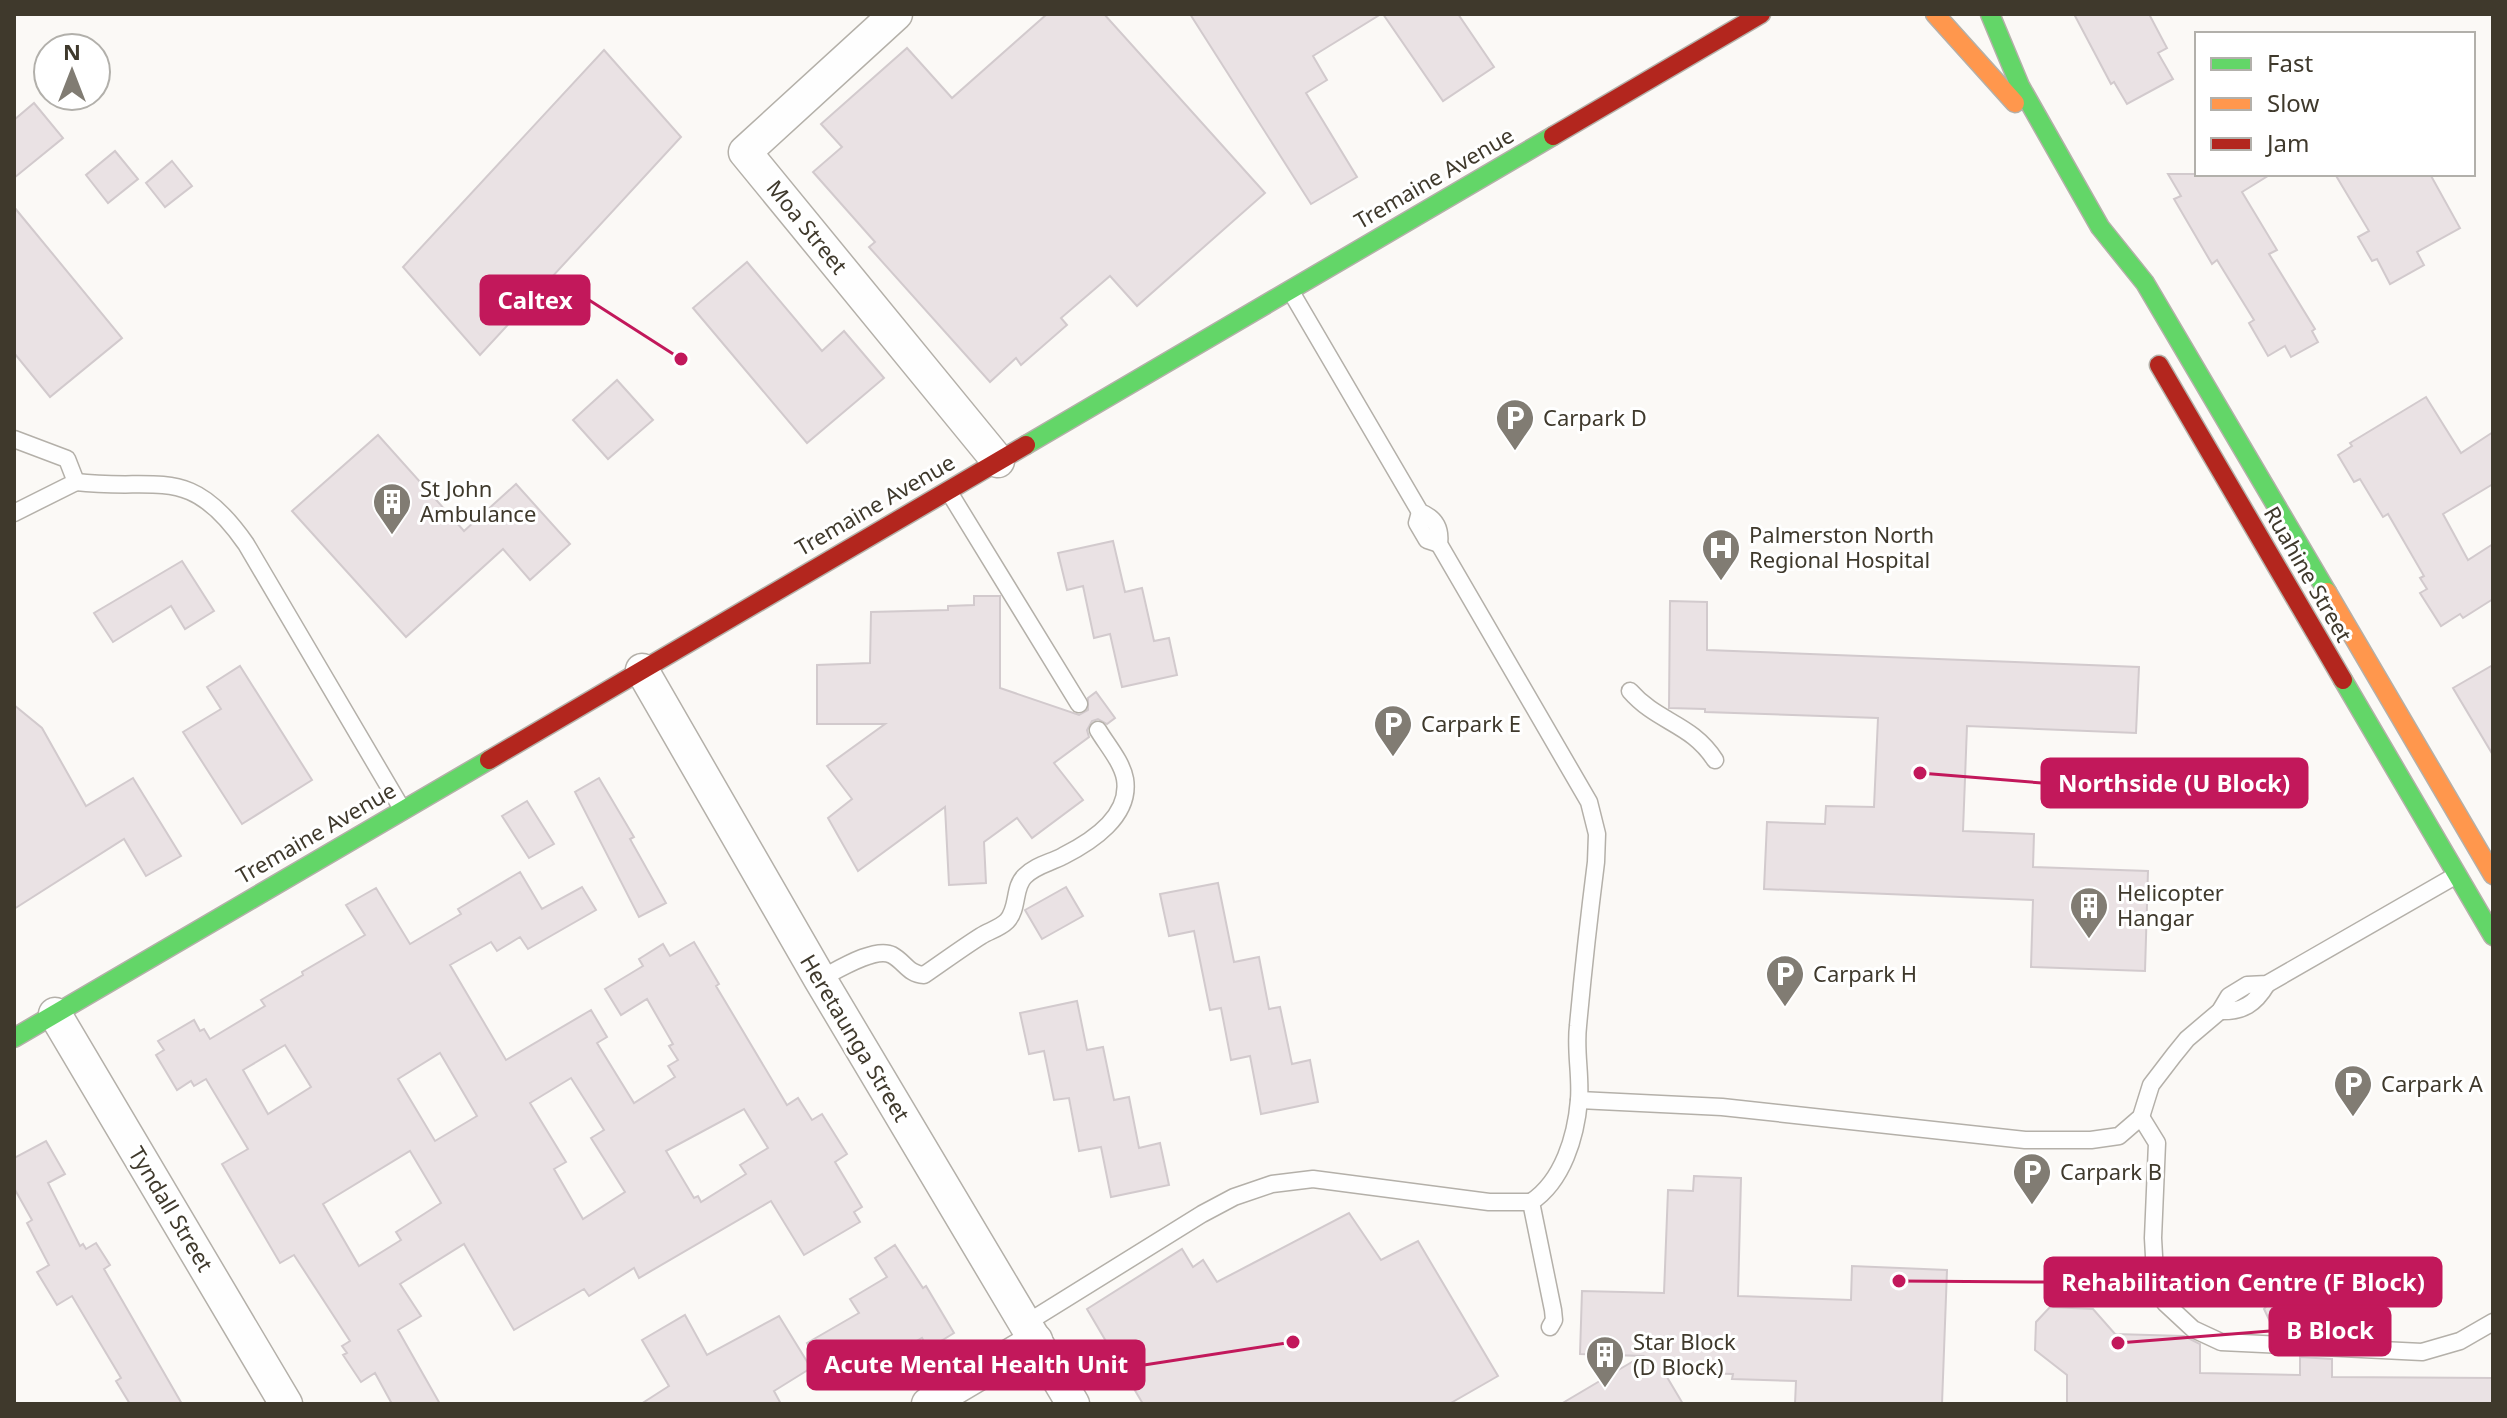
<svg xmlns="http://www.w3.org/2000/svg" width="2507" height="1418" viewBox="0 0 2507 1418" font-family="'Noto Sans',sans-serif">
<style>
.building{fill:#eae2e4;stroke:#d2cacd;stroke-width:2;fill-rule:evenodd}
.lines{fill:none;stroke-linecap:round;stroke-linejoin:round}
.lane-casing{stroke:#b4b0a9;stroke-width:19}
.street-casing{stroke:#b4b0a9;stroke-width:35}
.fast-casing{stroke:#b4b0a9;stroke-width:21}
.slow-casing{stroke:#b4b0a9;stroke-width:21}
.jam-casing{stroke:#b4b0a9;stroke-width:21}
.lane{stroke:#fefefe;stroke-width:16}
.street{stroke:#fefefe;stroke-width:32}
.fast{stroke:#63d668;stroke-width:18}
.slow{stroke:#ff974d;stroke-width:18}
.jam{stroke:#b3261e;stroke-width:18}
.labels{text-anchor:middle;stroke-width:6;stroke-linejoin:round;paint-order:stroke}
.street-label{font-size:22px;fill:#3f392c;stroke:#fff}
.poi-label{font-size:22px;fill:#3f392c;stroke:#fff;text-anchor:start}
.leader{fill:none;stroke:#c2185b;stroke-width:3}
.callout-dot{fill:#c2185b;stroke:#fff;stroke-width:3}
.callout{fill:#c2185b;stroke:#c2185b;stroke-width:3}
.callout-label{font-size:24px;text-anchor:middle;font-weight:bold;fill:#fff}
</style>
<rect width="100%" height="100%" fill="#fbf9f6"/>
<!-- building -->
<g class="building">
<path d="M1047,14H1104L1265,193L1137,306L1110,276L1061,318L1067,325L1021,365L1016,358L990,382L869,247L875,242L813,172L842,147L821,124L907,48L952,98Z"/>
<path d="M1190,14H1381L1313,56L1327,80L1306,93L1357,177L1311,204Z"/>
<path d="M1383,14H1458L1494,67L1443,101Z"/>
<path d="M2074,14H2149L2167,48L2158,53L2173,79L2127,104L2114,82L2111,84Z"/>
<path d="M604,50L681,137L480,355L403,267Z"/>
<path d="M34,103L63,138L14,178V120Z"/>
<path d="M115,151L138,179L108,203L86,175Z"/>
<path d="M172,161L192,186L165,207L146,183Z"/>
<path d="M2168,174H2271L2242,192L2277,250L2269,254L2315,329L2312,331L2318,342L2291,357L2285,346L2268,356L2249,323L2254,320L2217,260L2212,264L2174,199L2181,196Z"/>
<path d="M2335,174H2430L2460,228L2417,252L2424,265L2390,284L2377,259L2372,261L2358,237L2369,231Z"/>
<path d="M14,207L122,338L50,397L14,353Z"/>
<path d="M747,262L822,351L844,331L884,378L807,443L693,308Z"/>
<path d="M617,380L653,420L608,459L573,420Z"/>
<path d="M2426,397L2461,453L2493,432V484L2443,514L2468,560L2493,544V599L2463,618L2460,614L2441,626L2420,593L2427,589L2420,578L2424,576L2388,514L2383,517L2360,479L2354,482L2338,455L2352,446L2350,443Z"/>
<path d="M378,435L464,531L516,484L570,544L530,580L503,549L406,637L292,511Z"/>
<path d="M1113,541L1125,592L1142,588L1154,641L1169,638L1177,675L1122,687L1110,634L1094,638L1083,586L1067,590L1058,553Z"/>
<path d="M182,561L214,611L185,629L171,606L113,642L94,613Z"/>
<path d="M974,596H1000V688L1079,715L1088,710V698L1096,692L1115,718L1107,724L1098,719L1092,721L1087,730L1089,737L1054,763L1083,800L1032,838L1017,818L984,842L986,883L949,885L945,807L858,871L828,818L852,799L827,766L885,724H817V665L870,663L871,612L948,610V606L974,605Z"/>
<path d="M1670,601L1707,602V650L2139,667L2136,733L1967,726L1963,831L2034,834L2033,867L2148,871L2145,971L2031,967L2033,900L1764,889L1767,822L1825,824L1826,806L1874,807L1878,718L1705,712V709L1669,708Z"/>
<path d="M2493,665V755L2453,688Z"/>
<path d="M240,666L312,780L242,824L183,732L221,709L207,687Z"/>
<path d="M14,705L42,728L86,806L133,778L181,856L146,876L124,839L14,909Z"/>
<path d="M599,778L634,837L630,839L666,903L639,917L575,792Z"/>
<path d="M527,801L554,844L529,858L502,816Z"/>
<path d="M520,872L542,909L582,887L596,910L528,949L520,937L497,951L491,942L450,965L506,1060L591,1010L607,1037L597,1043L634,1103L675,1077L668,1066L678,1060L669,1046L673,1044L647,999L621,1015L605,989L643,966L639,959L663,944L670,956L694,942L719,984L716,986L787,1105L798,1098L812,1120L822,1114L847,1154L835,1162L862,1207L854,1212L860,1222L804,1255L771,1201L639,1278L634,1268L589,1296L584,1289L514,1330L464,1244L400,1284L421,1316L398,1330L440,1404H392L375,1373L361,1382L343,1355L347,1353L342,1346L350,1341L294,1255L280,1263L222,1164L248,1149L206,1079L194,1086L191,1081L177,1090L156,1055L164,1050L158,1041L194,1020L200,1031L204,1029L210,1039L265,1006L261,1000L303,975L302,972L365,935L346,905L376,888L410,944L461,914L458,909ZM285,1045L311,1087L268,1114L243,1070ZM440,1053L477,1116L435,1141L398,1079ZM571,1078L604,1130L591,1138L625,1192L583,1219L554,1169L566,1162L530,1103ZM744,1109L768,1148L740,1165L746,1174L701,1202L698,1196L694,1198L666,1151ZM410,1151L441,1203L396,1232L401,1240L359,1266L323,1204Z"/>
<path d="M1218,883L1234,962L1259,957L1269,1009L1280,1007L1292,1064L1310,1060L1318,1102L1261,1114L1250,1056L1231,1060L1221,1008L1210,1010L1194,931L1169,936L1160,894Z"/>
<path d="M1066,887L1083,916L1042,939L1025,910Z"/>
<path d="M1077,1001L1087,1050L1103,1047L1114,1100L1129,1097L1139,1148L1160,1143L1169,1185L1111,1197L1101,1147L1079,1151L1069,1098L1054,1100L1044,1051L1029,1054L1020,1013Z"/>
<path d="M46,1141L65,1174L48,1183L80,1246L83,1244L86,1249L96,1243L110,1265L104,1269L182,1404H130L116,1381L121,1378L72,1296L57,1305L37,1272L49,1265L27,1223L32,1220L14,1188V1158Z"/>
<path d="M1694,1176L1741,1178L1738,1296L1851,1300L1852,1266L1947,1270L1942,1404H1795L1796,1381L1732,1379L1733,1374L1664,1372L1683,1404H1561L1642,1356L1580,1354L1582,1291L1664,1293L1668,1190L1693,1191Z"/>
<path d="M1349,1213L1381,1260L1418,1241L1498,1376L1449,1404H1143L1087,1309L1182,1249L1193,1267L1203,1260L1217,1282Z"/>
<path d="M895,1245L923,1288L926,1286L954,1333L928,1349L922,1338L884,1360L880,1353L853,1369L850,1365L828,1379L807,1343L859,1313L850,1299L887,1277L875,1258Z"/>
<path d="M2291,1271L2300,1281L2345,1282L2353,1273L2379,1294L2378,1316L2362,1315L2336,1337L2301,1335V1326H2272L2264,1309L2270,1302L2269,1290Z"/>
<path d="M2050,1307L2093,1309L2115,1334L2184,1336L2200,1344V1373L2300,1375V1357L2332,1359V1377L2493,1378V1404H2067V1375L2035,1350L2036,1322Z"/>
<path d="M685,1315L707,1355L779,1316L811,1368L774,1391L781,1404H641L669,1386L642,1340Z"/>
</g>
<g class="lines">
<defs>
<g id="lane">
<path d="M1290,290L1420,512C1435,518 1441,528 1439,544L1589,802L1597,834L1596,862C1589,917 1583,971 1578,1026C1575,1051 1581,1075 1579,1100C1576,1136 1563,1181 1531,1202L1553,1310L1554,1320L1550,1327"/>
<path d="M14,439L67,459L76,482L14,513"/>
<path d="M76,482C159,492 189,462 246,544L402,809"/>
<path d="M949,492L1079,704"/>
<path d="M1420,512L1417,523L1427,540L1439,544"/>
<path d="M1630,691C1658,723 1691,723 1715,760"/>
<path d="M820,979C836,971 875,946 892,955C905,962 908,974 924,975C943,962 962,948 981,936C989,931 1000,928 1007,921C1019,908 1013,887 1025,876C1036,865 1050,863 1063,856C1091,842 1131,816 1125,779C1122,762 1107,745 1098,730"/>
<path d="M2220,1011C2243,1012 2255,1004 2267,984"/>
<path d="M1579,1100L1722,1107L2025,1140H2091L2119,1136L2141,1117L2151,1085L2174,1055L2187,1039L2220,1011L2229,996L2247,985L2267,984L2455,876"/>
<path d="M2141,1117L2157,1143L2153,1238L2155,1274L2165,1303L2193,1329L2221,1342L2422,1352L2460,1341L2493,1322"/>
<path d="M1025,1324L1202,1214L1234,1197L1272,1184L1313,1179L1489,1202H1531"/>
</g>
<g id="street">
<path d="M896,14L745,152L998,461"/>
<path d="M642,670L820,979L1073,1404"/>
<path d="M55,1014L286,1404"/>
<path d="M928,1404L1036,1340"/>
</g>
<g id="fast">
<path d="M1990,14L2020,86L2100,227L2145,283L2327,592"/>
<path d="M1026,445L1553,136"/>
<path d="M2343,680L2493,936"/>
<path d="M14,1038L489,760"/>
</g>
<g id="slow">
<path d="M1935,14L2015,103"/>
<path d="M2327,592L2493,875"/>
</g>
<g id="jam">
<path d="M1553,136L1761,14"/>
<path d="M2159,365L2343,680"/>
<path d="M489,760L1026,445"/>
</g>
</defs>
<!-- lane casing -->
<use href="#lane" class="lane-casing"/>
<!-- street casing -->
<use href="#street" class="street-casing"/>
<!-- fast casing -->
<use href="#fast" class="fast-casing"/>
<!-- slow casing -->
<use href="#slow" class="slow-casing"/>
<!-- jam casing -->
<use href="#jam" class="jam-casing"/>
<!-- lane -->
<use href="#lane" class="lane"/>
<!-- street -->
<use href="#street" class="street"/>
<!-- fast -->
<use href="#fast" class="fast"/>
<!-- slow -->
<use href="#slow" class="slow"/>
<!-- jam -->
<use href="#jam" class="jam"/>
</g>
<!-- icons -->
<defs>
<symbol id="parking-pin" viewBox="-11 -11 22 30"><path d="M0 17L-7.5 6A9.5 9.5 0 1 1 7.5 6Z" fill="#817c73" stroke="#fff"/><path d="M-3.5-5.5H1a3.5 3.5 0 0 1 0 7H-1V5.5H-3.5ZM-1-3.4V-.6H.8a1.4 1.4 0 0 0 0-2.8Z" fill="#fff"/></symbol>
<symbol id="building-pin" viewBox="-11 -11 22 30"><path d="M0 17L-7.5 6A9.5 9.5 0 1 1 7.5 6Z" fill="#817c73" stroke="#fff"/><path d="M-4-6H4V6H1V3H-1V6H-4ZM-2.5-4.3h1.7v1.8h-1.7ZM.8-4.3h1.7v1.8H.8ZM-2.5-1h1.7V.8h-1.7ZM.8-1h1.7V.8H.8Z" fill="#fff"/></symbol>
<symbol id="hospital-pin" viewBox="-11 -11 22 30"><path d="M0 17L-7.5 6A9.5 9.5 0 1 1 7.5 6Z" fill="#817c73" stroke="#fff"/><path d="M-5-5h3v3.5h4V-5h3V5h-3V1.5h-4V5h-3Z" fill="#fff"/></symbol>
</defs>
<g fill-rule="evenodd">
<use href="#parking-pin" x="1493" y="396" width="44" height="60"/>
<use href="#building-pin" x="370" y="480" width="44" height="60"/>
<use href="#hospital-pin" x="1699" y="526" width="44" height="60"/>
<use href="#parking-pin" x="1371" y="702" width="44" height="60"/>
<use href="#building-pin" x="2067" y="884" width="44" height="60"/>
<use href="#parking-pin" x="1763" y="952" width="44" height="60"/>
<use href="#parking-pin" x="2331" y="1062" width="44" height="60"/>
<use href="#parking-pin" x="2010" y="1150" width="44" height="60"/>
<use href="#building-pin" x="1583" y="1333" width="44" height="60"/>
</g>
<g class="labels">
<!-- street labels -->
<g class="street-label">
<text transform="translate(1434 178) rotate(-30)" y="8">Tremaine Avenue</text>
<text transform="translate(807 227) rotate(51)" y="8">Moa Street</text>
<text transform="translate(875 505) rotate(-30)" y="8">Tremaine Avenue</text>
<text transform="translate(2308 574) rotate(60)" y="8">Ruahine Street</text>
<text transform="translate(316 833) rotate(-30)" y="8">Tremaine Avenue</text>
<text transform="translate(855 1038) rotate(59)" y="8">Heretaunga Street</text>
<text transform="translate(171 1209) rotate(59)" y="8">Tyndall Street</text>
</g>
<!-- poi labels -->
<g class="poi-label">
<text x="1543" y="426">Carpark D</text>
<text x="420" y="497">St John<tspan x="420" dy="25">Ambulance</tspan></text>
<text x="1749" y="543">Palmerston North<tspan x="1749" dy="25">Regional Hospital</tspan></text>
<text x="1421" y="732">Carpark E</text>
<text x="2117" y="901">Helicopter<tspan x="2117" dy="25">Hangar</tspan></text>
<text x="1813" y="982">Carpark H</text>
<text x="2381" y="1092">Carpark A</text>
<text x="2060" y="1180">Carpark B</text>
<text x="1633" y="1350">Star Block<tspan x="1633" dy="25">(D Block)</tspan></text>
</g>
</g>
<!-- callouts -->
<path class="leader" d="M681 359L589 300M1920 773L2042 783M1899 1281L2045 1282M2118 1343L2270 1331M1293 1342L1144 1365"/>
<g class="callout-dot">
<circle cx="681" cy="359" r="8"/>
<circle cx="1920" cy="773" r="8"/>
<circle cx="1899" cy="1281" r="8"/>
<circle cx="2118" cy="1343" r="8"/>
<circle cx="1293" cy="1342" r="8"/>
</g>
<g class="callout">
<rect x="481" y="276" width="108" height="48" rx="8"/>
<rect x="2042" y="759" width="265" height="48" rx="8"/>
<rect x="2045" y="1258" width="396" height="48" rx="8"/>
<rect x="2270" y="1307" width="120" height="48" rx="8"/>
<rect x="808" y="1341" width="336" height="48" rx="8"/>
</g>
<g class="callout-label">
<text x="535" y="309">Caltex</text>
<text x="2174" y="792">Northside (U Block)</text>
<text x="2243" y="1291">Rehabilitation Centre (F Block)</text>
<text x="2330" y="1339">B Block</text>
<text x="976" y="1373">Acute Mental Health Unit</text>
</g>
<!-- border -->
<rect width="2507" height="1418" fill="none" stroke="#3f392c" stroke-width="32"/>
<!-- legend -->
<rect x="2195" y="32" width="280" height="144" fill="#ffffff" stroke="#b2b0ab" stroke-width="2"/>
<rect x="2211" y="58" width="40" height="12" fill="#63d668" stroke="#b2b0ab" stroke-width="2"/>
<text x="2267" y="72" font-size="24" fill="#3f392c">Fast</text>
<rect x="2211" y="98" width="40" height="12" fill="#ff974d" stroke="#b2b0ab" stroke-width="2"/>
<text x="2267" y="112" font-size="24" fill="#3f392c">Slow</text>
<rect x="2211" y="138" width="40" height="12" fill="#b3261e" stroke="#b2b0ab" stroke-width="2"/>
<text x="2267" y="152" font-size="24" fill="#3f392c">Jam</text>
<!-- north arrow -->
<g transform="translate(72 72)"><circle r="38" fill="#ffffff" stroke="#b2b0ab" stroke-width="2"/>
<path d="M0-6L14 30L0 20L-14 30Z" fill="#817c73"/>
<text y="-12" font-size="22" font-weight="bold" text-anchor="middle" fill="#3f392c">N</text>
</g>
</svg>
